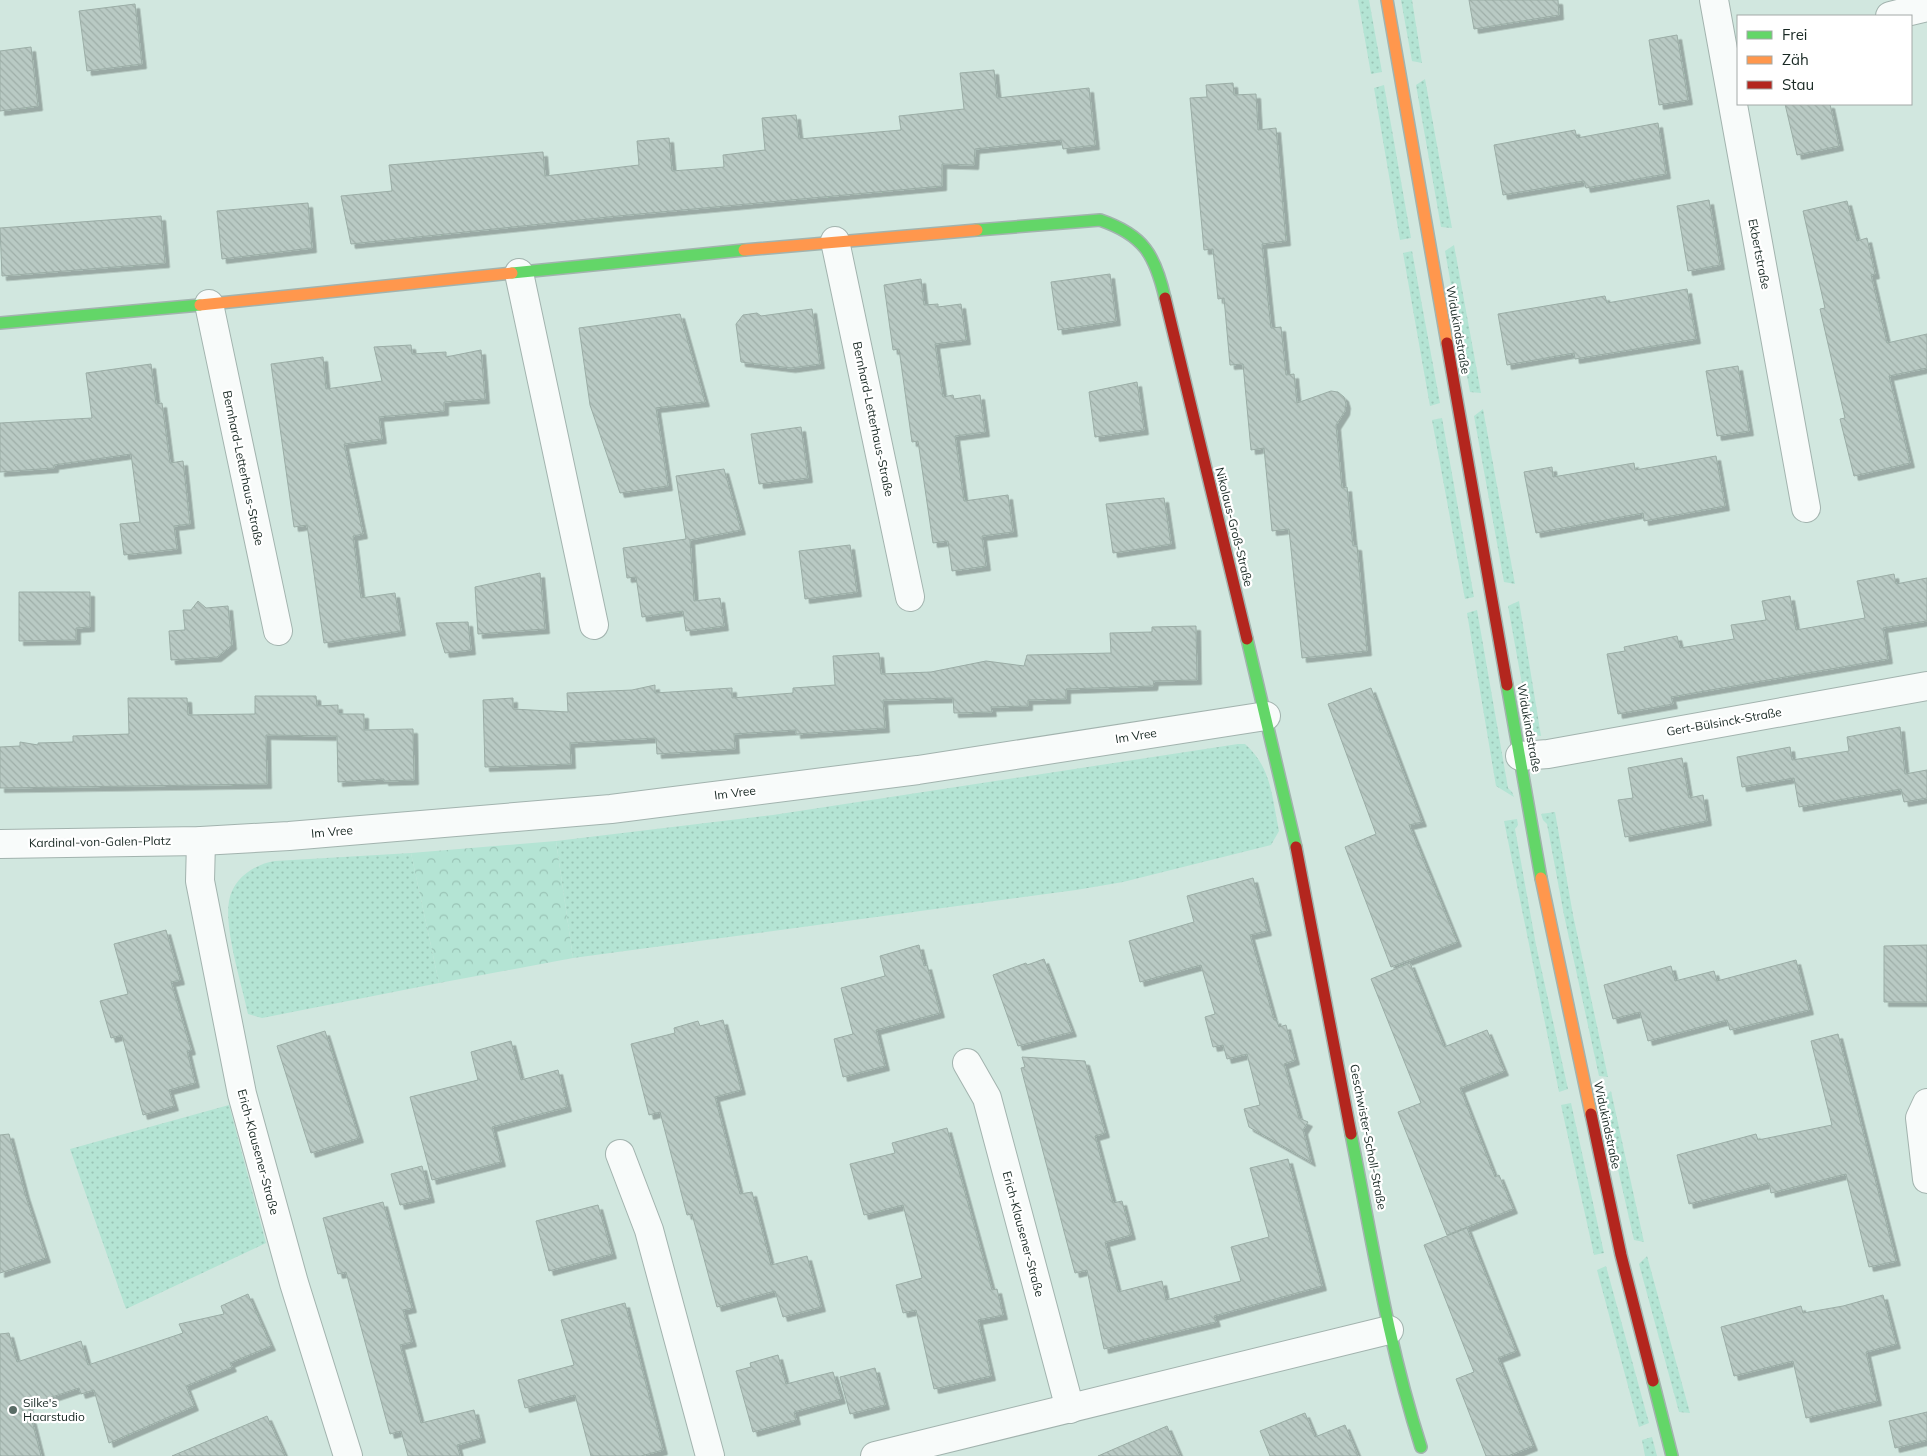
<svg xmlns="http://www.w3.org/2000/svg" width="1927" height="1456" viewBox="0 0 1927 1456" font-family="Mulish,sans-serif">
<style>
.grass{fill:url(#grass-dots)}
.park{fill:url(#park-crowns)}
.building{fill:url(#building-back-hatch);stroke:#9bada6;filter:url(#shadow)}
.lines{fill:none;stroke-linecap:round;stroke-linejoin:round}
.street-casing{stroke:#a2b3ae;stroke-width:30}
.fast-casing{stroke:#a2b3ae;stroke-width:14}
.slow-casing{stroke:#a2b3ae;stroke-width:14}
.jam-casing{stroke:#a2b3ae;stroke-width:14}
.street{stroke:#f8fbfa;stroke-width:28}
.fast{stroke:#63d668;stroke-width:11}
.slow{stroke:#ff974d;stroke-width:11}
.jam{stroke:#b3261e;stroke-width:11}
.poi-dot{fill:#596c65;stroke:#fff;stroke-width:2}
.labels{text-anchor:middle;stroke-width:4.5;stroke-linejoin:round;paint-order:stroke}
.street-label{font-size:12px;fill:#192924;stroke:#fff}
.poi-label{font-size:12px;fill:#192924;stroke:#fff;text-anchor:start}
</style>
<defs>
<pattern id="grass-dots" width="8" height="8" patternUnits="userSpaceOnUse" patternTransform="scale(1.25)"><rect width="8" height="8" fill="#b4e4d4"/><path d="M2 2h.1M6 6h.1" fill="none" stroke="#9ac4b6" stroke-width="1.8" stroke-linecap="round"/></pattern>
<pattern id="park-crowns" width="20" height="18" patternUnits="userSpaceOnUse" patternTransform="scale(1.25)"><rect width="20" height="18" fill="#b4e4d4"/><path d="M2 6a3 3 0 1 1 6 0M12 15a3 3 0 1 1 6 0" fill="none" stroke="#9ac4b6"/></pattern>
<pattern id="building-back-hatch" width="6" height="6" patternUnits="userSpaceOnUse" patternTransform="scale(1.25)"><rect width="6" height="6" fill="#b9cac4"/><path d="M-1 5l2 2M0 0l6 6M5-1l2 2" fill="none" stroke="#9eaea8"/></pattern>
<filter id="shadow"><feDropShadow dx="4.5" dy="4.5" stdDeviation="0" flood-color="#0004"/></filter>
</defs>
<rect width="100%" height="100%" fill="#d1e7df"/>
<!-- grass -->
<g class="grass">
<path d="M1358,0H1369L1382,72L1371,74Z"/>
<path d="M1401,0H1412L1422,63L1412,61Z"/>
<path d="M1425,79L1452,228L1441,227L1416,85Z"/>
<path d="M1384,85L1411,238L1400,240L1374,88Z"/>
<path d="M1454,245L1481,393L1470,392L1445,251Z"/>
<path d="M1412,251L1440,403L1430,406L1403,253Z"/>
<path d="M1483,409L1515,584L1504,582L1474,416Z"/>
<path d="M1442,418L1474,597L1465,599L1432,420Z"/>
<path d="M1519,601L1541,736L1531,734L1508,606Z"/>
<path d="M1477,610L1508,788L1512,792L1514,797L1496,786L1467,613Z"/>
<path d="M1238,744H1245C1272,768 1272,798 1279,831L1271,845L1123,882L1076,890L573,958L556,841L773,815Z"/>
<path d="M1555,812L1573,915L1608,1077L1599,1076L1564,915L1547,824L1543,820L1541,814Z"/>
<path d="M1517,819L1518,825L1515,829L1536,945L1568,1089L1559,1092L1504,821Z"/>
<path d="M411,853L439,983L262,1018L248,1014C242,984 224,930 229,901C233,878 255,864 275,861Z"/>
<path d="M1611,1091L1644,1242L1634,1240L1602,1099Z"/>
<path d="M1571,1103L1604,1253L1594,1255L1561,1105Z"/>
<path d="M229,1105L266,1243L126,1309L70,1149Z"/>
<path d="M1647,1256L1690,1413L1679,1412L1639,1264Z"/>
<path d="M1606,1266L1649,1423L1639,1427L1597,1270Z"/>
<path d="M1652,1437L1657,1456H1645L1642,1440Z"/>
</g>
<!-- park -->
<path class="park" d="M556,841L573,958L439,983L411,853Z"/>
<!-- building -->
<g class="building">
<path d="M1469,0H1558L1559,15L1474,29Z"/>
<path d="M135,4L142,64L87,71L79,11Z"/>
<path d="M1677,35L1688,100L1659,105L1649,40Z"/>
<path d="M31,47L38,106L0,111V51Z"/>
<path d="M994,70L997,98L1089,88L1095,145L1063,149L1061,140L975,149L974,165L942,164V186L618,216L351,244L341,196L392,191L389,165L543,152L545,176L639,165L637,141L669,138L672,171L724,167L723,155L765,150L762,118L796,115L799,139L901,130L899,116L964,109L960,73Z"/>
<path d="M1233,83L1234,95L1256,94L1258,130L1276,128L1286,241L1262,244L1271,328L1281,327L1286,375L1294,374L1297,403L1331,391L1338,392L1344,397L1346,404L1345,411L1336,425L1342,488L1347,487L1353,546H1357L1367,651L1302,658L1289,529L1272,531L1264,448L1251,450L1243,364L1230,365L1224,298L1218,299L1213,249L1204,250L1190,98L1207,97L1206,85Z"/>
<path d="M1785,104H1830L1839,146L1797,155Z"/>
<path d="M1658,123L1666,174L1586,188L1584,181L1503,195L1494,145L1575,130L1577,138Z"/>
<path d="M1709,200L1720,265L1688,271L1677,206Z"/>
<path d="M1847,201L1857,241L1867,238L1875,274L1871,275L1887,343L1927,334V368L1889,376L1910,463L1854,476L1840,419L1845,418L1820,309L1825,308L1803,211Z"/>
<path d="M308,203L312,248L222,259L217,211Z"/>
<path d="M161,216L165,263L2,276L0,228Z"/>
<path d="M1110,274L1116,321L1058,330L1051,282Z"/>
<path d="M921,279L924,305L938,304V307L961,304L966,340L935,344L943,397L953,395L954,399L980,395L985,432L955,436L964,501L1008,495L1013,532L982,536L986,566L952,571L948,541L933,543L918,441L912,442L899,349L893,350L884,285Z"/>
<path d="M1687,289L1696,339L1575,359L1574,353L1507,365L1498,314L1605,296L1607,303Z"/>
<path d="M812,309L820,364L791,368L741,362L736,324L743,315L757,313L761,316Z"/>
<path d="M680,314L705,402L656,408L668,486L620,493L590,405L579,328Z"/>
<path d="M411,345L412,354L446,352V357L481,350L485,399L444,402V411L379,417L382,439L344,444L363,534L353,536L361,598L395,593L401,631L324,643L307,525L294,527L271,364L323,357L326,389L382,381L374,347Z"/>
<path d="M151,364L156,404L162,403L170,463L183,461L190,524L174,526L177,549L124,555L120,524L140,522L131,454L54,465V468L0,472V423L92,418L86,373Z"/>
<path d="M1738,366L1749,431L1717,436L1706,371Z"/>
<path d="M1137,382L1144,430L1095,437L1089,392Z"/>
<path d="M801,427L808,478L759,484L751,434Z"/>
<path d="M1716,456L1725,506L1644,521L1643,513L1536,533L1524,472L1552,467L1553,477L1634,463L1635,470Z"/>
<path d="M724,469L741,530L690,540L694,601L720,598L724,626L686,631L683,611L642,617L636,577L627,578L623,548L686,539L676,476Z"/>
<path d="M1164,498L1171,544L1113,553L1106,504Z"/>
<path d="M850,545L857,592L805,599L799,551Z"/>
<path d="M540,573L545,629L478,634L475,587Z"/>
<path d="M1894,574L1896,584L1927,578V621L1883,628L1888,659L1671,697L1673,704L1618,714L1607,654L1625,651L1624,647L1677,636L1680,648L1734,639L1731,625L1766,620L1762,601L1790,596L1796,630L1865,618L1857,581Z"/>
<path d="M19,592H90V627L76,628V640L19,641Z"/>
<path d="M198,601L206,608L228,606L232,645L217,657L171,660L169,631L185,630L183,610H191Z"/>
<path d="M468,622L471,650L445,653L436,623Z"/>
<path d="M1196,626L1197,680L1154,681L1153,686L1066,689V699L1028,700V706L991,707L992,712L954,713L953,698L883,700L885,728L796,734V730L734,734L735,749L657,754L656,738L570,743L571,764L485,767L483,700L513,698V709L568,712L567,693L632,690L655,685V693L732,688V698L793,693V688L835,685L833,656L879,653L881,674L931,672L986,661L1024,666L1027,655L1111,653L1110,633L1152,632V627Z"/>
<path d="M1371,688L1422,822L1409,825L1457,942L1391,967L1345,847L1376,834L1328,704Z"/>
<path d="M255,696H316L317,706L338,705V714H364V730L413,729L414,780L384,781V779L338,782L337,736L266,735L267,784L0,788V747L20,746V742L38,745V743L73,742V736L129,734L128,698H187L188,715L255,714Z"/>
<path d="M1900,727L1905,774L1927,770V798L1904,802L1901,789L1799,807L1794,778L1742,787L1737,757L1790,747L1792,760L1849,751L1847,737Z"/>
<path d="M1682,758L1689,798L1703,795L1707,821L1625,837L1618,800L1633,798L1628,768Z"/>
<path d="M1253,878L1267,931L1250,935L1274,1020L1276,1019L1279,1027L1286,1025L1295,1060L1284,1064L1299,1118L1308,1122L1303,1130L1311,1162L1249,1127L1244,1109L1260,1105L1247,1054L1227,1059L1223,1045L1213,1047L1205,1017L1215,1014L1201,965L1140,982L1129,941L1194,922L1187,896Z"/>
<path d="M166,930L180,980L171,982L191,1050L187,1051L195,1083L169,1090L174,1106L143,1115L122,1035L111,1038L100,1001L128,994L114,944Z"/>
<path d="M919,945L924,966L927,965L940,1013L876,1030L885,1066L843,1077L834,1039L853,1034L841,988L885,976L880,956Z"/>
<path d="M1927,945V1002H1884V946Z"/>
<path d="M1044,959L1072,1032L1018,1046L993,975L1026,963L1027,965Z"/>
<path d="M1796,960L1809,1010L1730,1030L1727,1020L1648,1041L1640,1012L1613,1019L1604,985L1671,966L1675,981L1714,971L1717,981Z"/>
<path d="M1410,963L1444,1047L1487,1030L1504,1071L1460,1088L1495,1177L1499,1175L1513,1209L1447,1235L1398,1112L1421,1103L1371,979Z"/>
<path d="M723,1020L741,1090L715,1097L740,1194L752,1192L771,1265L807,1256L821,1307L783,1317L775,1291L717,1307L692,1214L687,1215L660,1112L649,1115L631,1044L675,1033L674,1028L698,1021L700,1026Z"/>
<path d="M325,1031L359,1138L311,1153L277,1046Z"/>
<path d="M1838,1034L1896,1261L1869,1267L1846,1174L1771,1193L1769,1183L1689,1204L1677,1155L1756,1134L1758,1140L1832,1125L1811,1041Z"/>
<path d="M511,1041L521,1080L558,1070L567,1107L492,1127L501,1162L432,1180L410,1097L478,1080L471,1052Z"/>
<path d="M1022,1057L1085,1061L1105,1133L1095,1136L1113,1203L1122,1201L1131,1235L1105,1242L1118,1292L1162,1281L1166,1300L1241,1281L1231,1247L1269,1237L1250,1168L1288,1159L1322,1286L1214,1316L1216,1322L1104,1349L1087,1270L1075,1273L1021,1068L1025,1067Z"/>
<path d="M947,1128L992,1290L997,1289L1003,1315L978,1320L991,1376L934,1389L916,1310L903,1313L896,1285L922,1278L903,1205L864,1215L850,1164L895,1153L892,1143Z"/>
<path d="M9,1134L25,1194L46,1258L0,1273V1135Z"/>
<path d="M422,1166L430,1198L400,1205L391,1174Z"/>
<path d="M383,1202L412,1308L403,1310L412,1342L400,1345L421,1423L474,1410L481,1438L457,1445L460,1456H408L401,1431L390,1434L346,1272L338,1274L323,1218Z"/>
<path d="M598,1205L612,1254L549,1271L536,1221Z"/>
<path d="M1467,1228L1516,1351L1498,1358L1533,1446L1508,1456H1486L1456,1379L1474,1372L1424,1245Z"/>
<path d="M248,1294L271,1346L230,1363L232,1367L186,1386L194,1406L109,1443L94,1390L81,1394L79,1388L28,1405L41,1456H0V1334L9,1333L17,1362L81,1341L88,1365L183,1333L179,1324L224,1314L221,1306Z"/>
<path d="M1883,1295L1896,1344L1866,1352L1877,1401L1806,1418L1793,1361L1734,1376L1721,1327L1801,1306L1803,1313L1843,1306Z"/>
<path d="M625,1303L663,1450L641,1456H591L575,1395L525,1408L518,1380L574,1365L561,1320Z"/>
<path d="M778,1355L786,1384L833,1372L841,1399L794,1412L796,1420L753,1432L736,1371L751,1367L750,1363Z"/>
<path d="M875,1368L885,1405L850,1414L840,1377Z"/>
<path d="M1927,1412V1440L1895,1448L1889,1421Z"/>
<path d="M1305,1413L1315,1437L1345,1425L1358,1456H1270L1260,1431Z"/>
<path d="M267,1416L285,1456H172Z"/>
<path d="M1167,1426L1180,1456H1098Z"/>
</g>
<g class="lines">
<defs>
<g id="street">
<path d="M1714,0L1806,508"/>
<path d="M1890,16L1927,7"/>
<path d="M835,241L910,597"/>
<path d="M519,273L594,625"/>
<path d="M209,304L278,631"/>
<path d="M1520,756L1548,754L1927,686"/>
<path d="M201,841L200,881L242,1094L294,1283L348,1456"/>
<path d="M0,844L201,841L289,836L611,809L918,770L1266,716"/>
<path d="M967,1063L987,1098L1070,1409"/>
<path d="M1927,1103L1920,1118L1927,1179"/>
<path d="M620,1154L649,1230L710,1456"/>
<path d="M875,1456L1389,1330"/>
</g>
<g id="fast">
<path d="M977,230L1100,220C1144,235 1155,255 1165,298"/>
<path d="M512,273L744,250"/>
<path d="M0,323L200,305"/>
<path d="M1247,639L1296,847"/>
<path d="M1507,685L1541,878"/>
<path d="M1351,1134C1372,1239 1388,1345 1421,1447"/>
<path d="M1653,1381L1672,1456"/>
</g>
<g id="slow">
<path d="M1387,0L1447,343"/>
<path d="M744,250L977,230"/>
<path d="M200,305L512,273"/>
<path d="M1541,878L1591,1114"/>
</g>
<g id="jam">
<path d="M1165,298L1247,639"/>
<path d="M1447,343L1507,685"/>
<path d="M1296,847L1351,1134"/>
<path d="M1591,1114L1621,1255L1653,1381"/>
</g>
</defs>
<!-- street casing -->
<use href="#street" class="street-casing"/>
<!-- fast casing -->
<use href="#fast" class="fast-casing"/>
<!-- slow casing -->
<use href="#slow" class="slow-casing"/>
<!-- jam casing -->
<use href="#jam" class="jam-casing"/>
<!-- street -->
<use href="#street" class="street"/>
<!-- fast -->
<use href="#fast" class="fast"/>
<!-- slow -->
<use href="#slow" class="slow"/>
<!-- jam -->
<use href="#jam" class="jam"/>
</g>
<!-- markers -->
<circle class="poi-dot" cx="13" cy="1410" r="5"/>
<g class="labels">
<!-- street labels -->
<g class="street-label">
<text transform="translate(1759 254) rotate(79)" y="4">Ekbertstraße</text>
<text transform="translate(1458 330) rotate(80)" y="4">Widukindstraße</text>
<text transform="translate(873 419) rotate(78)" y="4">Bernhard-Letterhaus-Straße</text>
<text transform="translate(243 468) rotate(78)" y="4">Bernhard-Letterhaus-Straße</text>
<text transform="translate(1234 527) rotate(76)" y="4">Nikolaus-Groß-Straße</text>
<text transform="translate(1724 722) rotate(-10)" y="4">Gert-Bülsinck-Straße</text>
<text transform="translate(1529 728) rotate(80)" y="4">Widukindstraße</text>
<text transform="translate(1136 736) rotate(-9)" y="4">Im Vree</text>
<text transform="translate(735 793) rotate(-7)" y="4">Im Vree</text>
<text transform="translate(332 832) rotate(-5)" y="4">Im Vree</text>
<text transform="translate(100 842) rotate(-1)" y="4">Kardinal-von-Galen-Platz</text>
<text transform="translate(1607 1125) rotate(78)" y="4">Widukindstraße</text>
<text transform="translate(1368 1137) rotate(79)" y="4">Geschwister-Scholl-Straße</text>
<text transform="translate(258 1152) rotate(75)" y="4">Erich-Klausener-Straße</text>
<text transform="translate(1023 1234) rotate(75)" y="4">Erich-Klausener-Straße</text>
</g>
<!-- poi labels -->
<g class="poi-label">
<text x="23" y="1407">Silke's<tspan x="23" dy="14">Haarstudio</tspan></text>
</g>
</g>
<!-- legend -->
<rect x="1737" y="15" width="175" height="90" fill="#ffffff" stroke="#a3a9a7"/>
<rect x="1747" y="31" width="25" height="8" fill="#63d668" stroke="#a3a9a7"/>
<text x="1782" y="40" font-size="15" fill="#192924">Frei</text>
<rect x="1747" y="56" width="25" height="8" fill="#ff974d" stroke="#a3a9a7"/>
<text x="1782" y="65" font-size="15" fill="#192924">Zäh</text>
<rect x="1747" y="81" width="25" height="8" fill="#b3261e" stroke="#a3a9a7"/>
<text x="1782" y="90" font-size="15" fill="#192924">Stau</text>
</svg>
